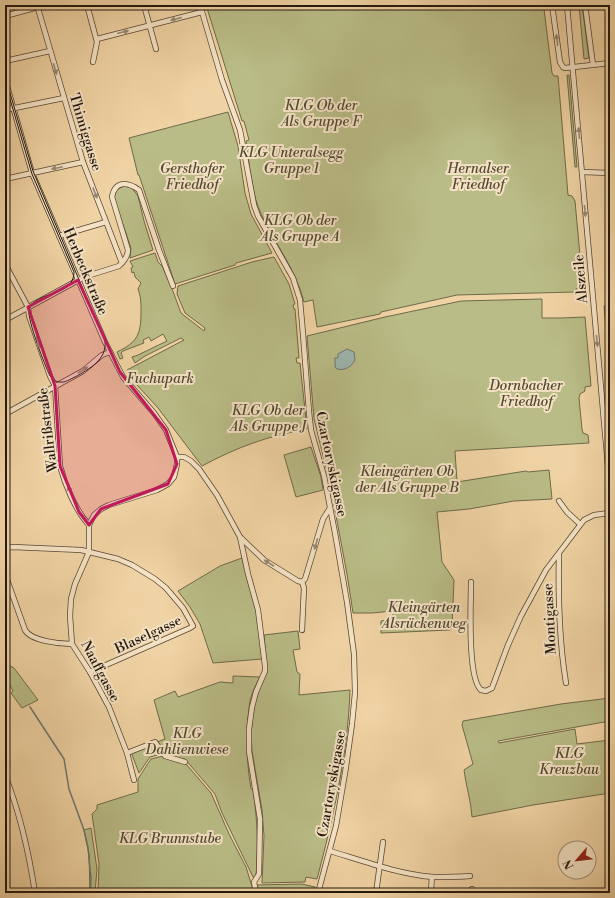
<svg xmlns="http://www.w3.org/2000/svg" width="615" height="898" viewBox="0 0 615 898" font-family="'Libre Bodoni',serif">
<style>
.green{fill:#b9bc86;stroke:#6e6a4a}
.water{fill:#9db6af;stroke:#6c776f}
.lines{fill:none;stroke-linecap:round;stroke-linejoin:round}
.stream{stroke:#6c776f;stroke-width:1.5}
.minor-casing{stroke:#564734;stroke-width:6}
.minor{stroke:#f5e2c4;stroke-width:4.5}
.tram{stroke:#23180e;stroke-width:1}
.oneway{fill:#968772}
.marked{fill:#c2185b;fill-opacity:0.2;stroke:#c2185b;stroke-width:3;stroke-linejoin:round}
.labels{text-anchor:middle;stroke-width:4;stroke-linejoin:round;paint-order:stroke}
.park-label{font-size:14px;font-style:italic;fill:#504932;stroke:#f5e2c4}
.street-label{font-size:14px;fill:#23180e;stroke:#f5e2c4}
</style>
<rect width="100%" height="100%" fill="#f0d3a4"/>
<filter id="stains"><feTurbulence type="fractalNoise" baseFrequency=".005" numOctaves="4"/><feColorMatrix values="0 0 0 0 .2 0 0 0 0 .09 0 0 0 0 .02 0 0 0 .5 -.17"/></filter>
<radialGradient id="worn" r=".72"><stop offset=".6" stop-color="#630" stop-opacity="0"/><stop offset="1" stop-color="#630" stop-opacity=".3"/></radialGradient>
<!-- green -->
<g class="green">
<path d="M221,5H546V8L544,9L552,73L554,76H558L568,195L572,196L575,201L583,288L576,289V292L457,295L381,312L380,314L317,327L313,300L304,302C296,270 276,245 262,216C251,194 250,165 246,141L249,140L244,121H242L207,8Z"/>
<path d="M579,5H582L589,58L584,59Z"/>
<path d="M567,75H569L577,167H575Z"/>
<path d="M228,112L238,146L245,193L251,214L272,253L236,263L235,265L175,284L139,175H138L129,138Z"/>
<path d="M125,186L132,188L138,196L144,221L153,250L130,258L131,248L114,198C115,191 118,188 125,186Z"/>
<path d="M155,253L158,262L162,266L171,286L181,313L204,331L205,328L185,313L177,294L178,286L252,262L274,257L289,284L295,304L293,305L294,309H295L299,358H296L297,363H300L307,429C268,436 237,447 202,466L158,408L137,385L127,370L184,340L181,338L145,356L135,363L132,357L138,355L167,341L163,334L151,341L149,337L143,340L144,343L123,351L121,353L123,358L120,359L117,352C138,342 141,334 141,311C141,303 141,297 138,289L141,283L135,277L134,272L132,273L131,268L133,267L130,261Z"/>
<path d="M542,299V318H561L585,317L591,386L585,387V391L580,394L579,398L582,429L583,433L588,435L589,443L455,451L457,482L526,471L528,472L549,470L552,499L514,501L469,509L437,512L442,562L454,580L452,626L450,630L381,633V621L393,619V611L372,613H353L347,574L330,484L314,419L307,336L385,317L461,301Z"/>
<path d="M609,303H610V376L604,306H609Z"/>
<path d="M311,447L321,477L323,490L296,497L284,455Z"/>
<path d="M242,558L259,622L262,659L213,663L200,624L190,607L178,591L220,566Z"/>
<path d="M298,631L300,649L293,650L297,672L300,674L299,695L350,690C348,754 333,818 317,879L306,877L305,882L262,883L264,836L262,810L252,751L251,733L253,712L257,694L267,672L264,635Z"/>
<path d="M5,663L14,668L38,700L22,708L11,693L13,691L10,685L5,687Z"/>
<path d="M233,676L260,677C257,683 254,688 252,694C249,702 249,710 248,718C246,742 247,765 251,789H253C257,818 259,846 256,875L255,877H253L222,813L215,794L185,759L166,755L157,742L165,739L154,700L175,691L178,697L220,682L233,683Z"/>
<path d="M610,698V721L498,741L499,743L575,729L577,744L610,740V793L533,805L472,817C471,801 466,786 464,770L473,764L462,725L463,721L561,704Z"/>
<path d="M154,744L162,754L150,757L139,773L131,752Z"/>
<path d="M163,756L186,764L211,793L229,834L246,867L254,893H98L99,864L92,814L97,809V805L138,792V779L151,759Z"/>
<path d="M91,828L97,869L95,893H90L89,854L84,830Z"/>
<path d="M302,884L315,887L313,893H258L257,885Z"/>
</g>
<!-- water -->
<path class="water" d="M347,349L354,352L355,360C351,367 345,371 337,369L335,367V358H338V354Z"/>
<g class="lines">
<!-- stream -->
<path class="stream" d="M30,707L64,759L69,789L84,830L88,848L91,879L90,893"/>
<defs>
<g id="minor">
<path d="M37,5L83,162L122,263"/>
<path d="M87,5L97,42L93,62"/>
<path d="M144,5L156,49"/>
<path d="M200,5L222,80L240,130L254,205L258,216L293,278L300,300L303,334L309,412L311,430L324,476L335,533L347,602L354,654L355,693L352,724L346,767L336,826L318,893"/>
<path d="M552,5L560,62L563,67L565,68L610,63"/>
<path d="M567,5L610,489"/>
<path d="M585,5L593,65"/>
<path d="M5,16L38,7"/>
<path d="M97,39L202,12"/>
<path d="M5,61L50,51"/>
<path d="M5,79L32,173L105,342L123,377L154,413L166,430L177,457V464L174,477L168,484L157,490L109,505L101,509L94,515L89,525V552L75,584L71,599L70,616L72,644L90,672L109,707L127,753L134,780"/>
<path d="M5,110L64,98"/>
<path d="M582,172L610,173"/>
<path d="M5,179L83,162"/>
<path d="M59,236L106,222"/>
<path d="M5,264L28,307L29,316L50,376L55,386L60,466C65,485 76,511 89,525"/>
<path d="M5,320L84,277L119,266C123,262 128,257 128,250L112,197C115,180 128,182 139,190L159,250L173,286"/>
<path d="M5,414L83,371L102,355L110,352"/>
<path d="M177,457H184L191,461L199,469L217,495L240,537L248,574L258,610L265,666V671L256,692L252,707L249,729V751L260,819L259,874L254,882L256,893"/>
<path d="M559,501L567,512L580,524"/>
<path d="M241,538L264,560L298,581L302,582"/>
<path d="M5,548L13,547L81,550L118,559L132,565L155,579L166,588L183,608L193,626L190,628L90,672"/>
<path d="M559,554C558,597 559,640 566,683"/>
<path d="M5,574L25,630C31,641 60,644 72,644"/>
<path d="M302,582L305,579L323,519L330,508"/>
<path d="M302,582L304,588L302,630"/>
<path d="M471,582C471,602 467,678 481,690L486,691L492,688L508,645L521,616L546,570L584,520L594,515L610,513"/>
<path d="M127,753L155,742L165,756L185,762"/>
<path d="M5,775C20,813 29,853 35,893"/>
<path d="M330,851C363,861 398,874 433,877C445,877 458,877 470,876"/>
<path d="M432,877L431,890L432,893"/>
<path d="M472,889L473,893"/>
<path d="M376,893L383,842"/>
</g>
</defs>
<!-- minor casing -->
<use href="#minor" class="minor-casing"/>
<!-- minor -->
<use href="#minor" class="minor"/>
<!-- tram -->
<path class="tram" d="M5,76L33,171L105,341C107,360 89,369 75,377C70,379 65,383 60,382C55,382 53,379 50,376C45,366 27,319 29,310C35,290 74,298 74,272L32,174L5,82"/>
</g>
<!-- one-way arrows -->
<defs><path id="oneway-solid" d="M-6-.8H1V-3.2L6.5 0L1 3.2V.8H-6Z"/></defs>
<g class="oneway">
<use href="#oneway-solid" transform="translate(176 19) rotate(166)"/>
<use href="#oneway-solid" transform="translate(123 32) rotate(-14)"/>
<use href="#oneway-solid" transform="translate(557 40) rotate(-98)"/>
<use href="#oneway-solid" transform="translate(55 69) rotate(74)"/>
<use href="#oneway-solid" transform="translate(579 133) rotate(-95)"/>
<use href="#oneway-solid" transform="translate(57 168) rotate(168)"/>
<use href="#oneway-solid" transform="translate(95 193) rotate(69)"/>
<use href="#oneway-solid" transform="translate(585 211) rotate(85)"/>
<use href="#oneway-solid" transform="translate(597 341) rotate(85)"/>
<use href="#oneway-solid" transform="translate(38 342) rotate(71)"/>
<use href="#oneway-solid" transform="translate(83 370) rotate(-32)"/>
<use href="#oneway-solid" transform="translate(70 491) rotate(-115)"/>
<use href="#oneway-solid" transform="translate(316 544) rotate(106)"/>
<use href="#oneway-solid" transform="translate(269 563) rotate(-147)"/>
</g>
<!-- marked area -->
<path class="marked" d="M78,280L120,372L166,430L177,464L168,484L101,509L89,525L79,512L60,466L55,386L28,307Z"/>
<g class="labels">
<!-- park labels -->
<g class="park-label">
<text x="321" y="110">KLG Ob der<tspan x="321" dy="16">Als Gruppe F</tspan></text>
<text x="291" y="157">KLG Unteralsegg<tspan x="291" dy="16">Gruppe 1</tspan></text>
<text x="192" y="173">Gersthofer<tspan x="192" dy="16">Friedhof</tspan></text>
<text x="478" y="173">Hernalser<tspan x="478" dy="16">Friedhof</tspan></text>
<text x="300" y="225">KLG Ob der<tspan x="300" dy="16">Als Gruppe A</tspan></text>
<text x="160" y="383">Fuchupark</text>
<text x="526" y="390">Dornbacher<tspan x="526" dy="16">Friedhof</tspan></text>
<text x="268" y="415">KLG Ob der<tspan x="268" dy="16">Als Gruppe J</tspan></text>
<text x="407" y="476">Kleingärten Ob<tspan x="407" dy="16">der Als Gruppe B</tspan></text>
<text x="424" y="612">Kleingärten<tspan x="424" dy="16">Alsrückenweg</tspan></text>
<text x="187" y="738">KLG<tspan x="187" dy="16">Dahlienwiese</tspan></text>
<text x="569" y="758">KLG<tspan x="569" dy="16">Kreuzbau</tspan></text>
<text x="170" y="843">KLG Brunnstube</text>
</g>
<!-- street labels -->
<g class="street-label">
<text transform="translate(86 132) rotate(73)" y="5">Thimiggasse</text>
<text transform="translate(86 271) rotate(67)" y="5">Herbeckstraße</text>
<text transform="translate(580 279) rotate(-95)" y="5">Alszeile</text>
<text transform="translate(47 430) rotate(-97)" y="5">Wallrißstraße</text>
<text transform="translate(332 464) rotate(78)" y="5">Czartoryskigasse</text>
<text transform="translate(549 619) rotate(-93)" y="5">Montigasse</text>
<text transform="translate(148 634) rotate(-25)" y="5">Blaselgasse</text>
<text transform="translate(101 671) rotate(62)" y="5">Naaffgasse</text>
<text transform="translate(331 784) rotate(-80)" y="5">Czartoryskigasse</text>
</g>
</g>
<!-- margin -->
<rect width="615" height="898" fill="none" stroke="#f0d3a4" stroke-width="20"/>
<rect x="6" y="6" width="603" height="886" fill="none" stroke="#23180e" stroke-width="2"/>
<rect x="10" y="10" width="595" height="878" fill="none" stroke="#23180e"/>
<!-- north arrow -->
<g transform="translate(577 860) rotate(242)"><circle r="19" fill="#f5e2c4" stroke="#a1917b"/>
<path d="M0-3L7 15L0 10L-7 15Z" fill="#8f2418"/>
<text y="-6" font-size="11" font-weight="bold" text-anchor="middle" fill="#23180e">N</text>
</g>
<rect width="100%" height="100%" filter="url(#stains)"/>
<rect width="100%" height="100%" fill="url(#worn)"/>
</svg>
